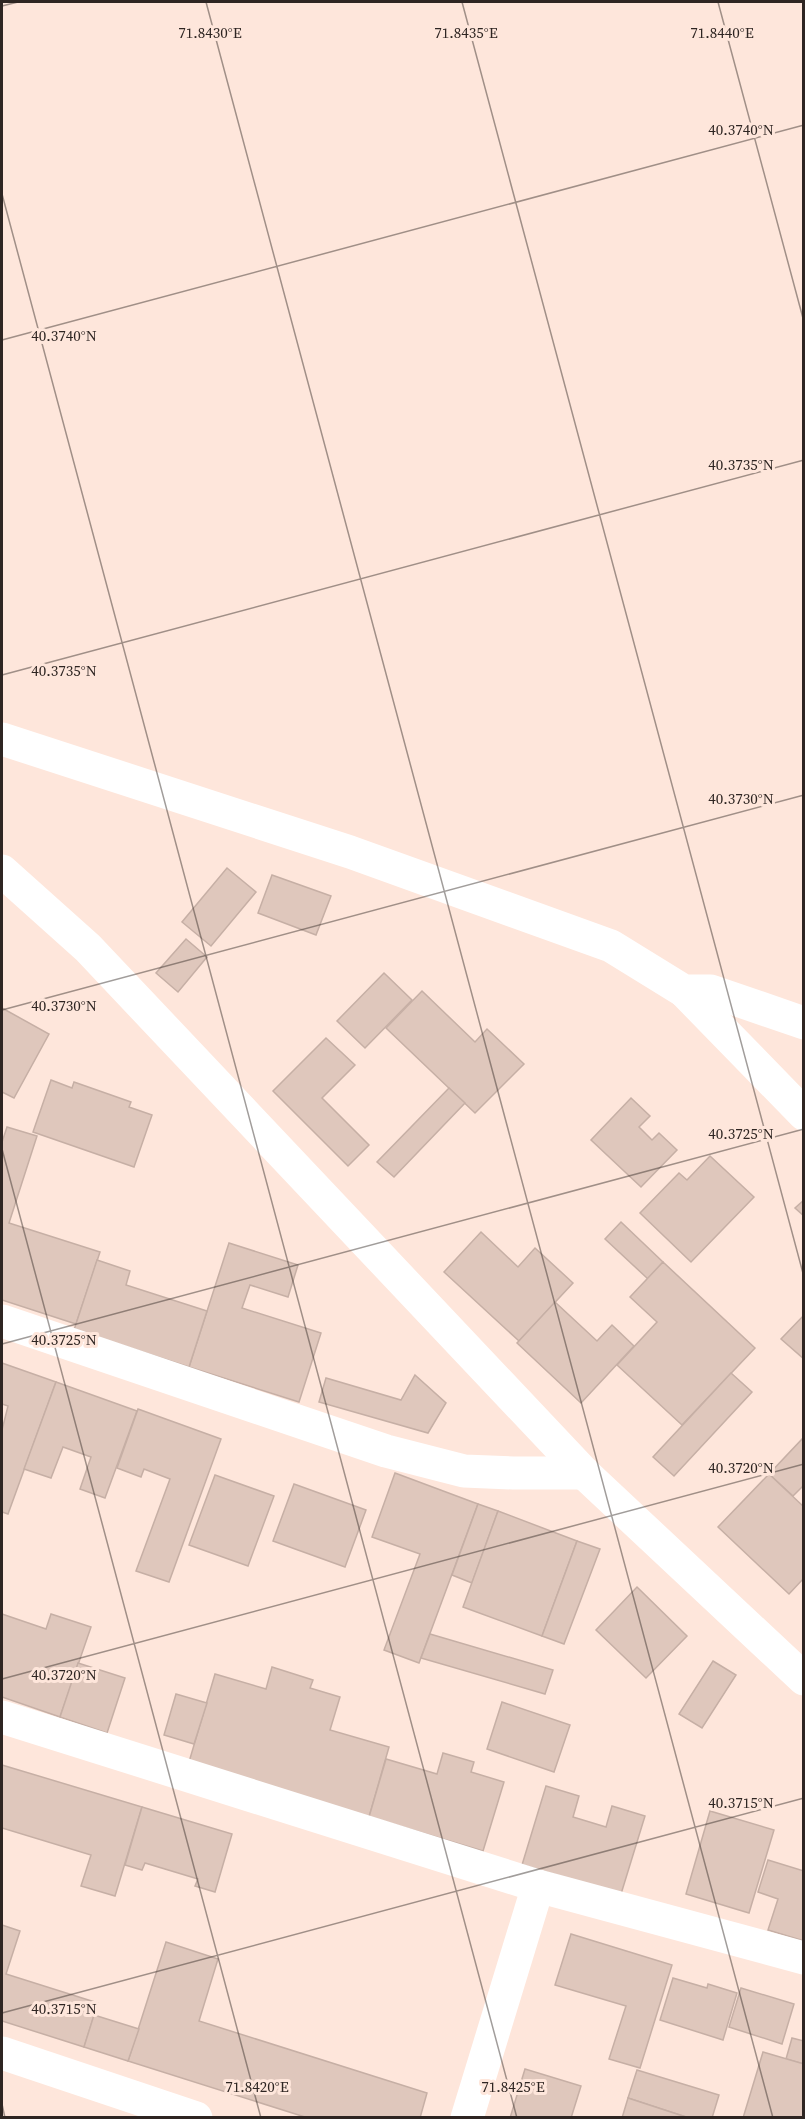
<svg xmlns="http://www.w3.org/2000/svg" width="805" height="2119" viewBox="0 0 805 2119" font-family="'Source Serif 4',serif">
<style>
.building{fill:#dfc7bc;stroke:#c6afa5;stroke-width:1.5}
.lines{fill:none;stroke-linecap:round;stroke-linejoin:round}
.minor{stroke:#fff;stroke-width:33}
.ticks{fill:none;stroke:#2e2522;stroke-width:1.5;stroke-opacity:0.45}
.ticks-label{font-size:15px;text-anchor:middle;fill:#2e2522;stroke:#fee6db;stroke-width:6;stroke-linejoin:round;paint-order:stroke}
</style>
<rect width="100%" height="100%" fill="#fee6db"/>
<!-- building -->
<g class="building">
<path d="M227,868L256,892L211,946L182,922Z"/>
<path d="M272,875L331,896L316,935L258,913Z"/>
<path d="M186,939L207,957L178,992L156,973Z"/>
<path d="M384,973L412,1000L365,1048L337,1021Z"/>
<path d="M422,991L475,1042L487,1029L524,1064L475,1113L386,1028Z"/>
<path d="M2,1008L49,1034L14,1098L2,1092Z"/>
<path d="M326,1038L355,1065L322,1098L369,1145L348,1166L273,1091Z"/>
<path d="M51,1080L72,1088L74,1082L131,1102L129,1107L152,1115L134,1167L33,1132Z"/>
<path d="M449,1088L465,1103L394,1177L377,1162Z"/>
<path d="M631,1098L650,1116L639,1127L652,1140L659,1133L677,1150L641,1187L591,1140Z"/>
<path d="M7,1127L37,1136L9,1223L100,1252L76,1324L2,1300V1142Z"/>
<path d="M710,1156L754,1197L691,1262L640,1213L679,1173L687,1180Z"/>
<path d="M804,1200V1216L795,1208Z"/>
<path d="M621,1222L663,1262L648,1279L605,1239Z"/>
<path d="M481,1232L518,1267L535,1248L573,1283L519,1341L444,1272Z"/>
<path d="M229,1243L298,1265L288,1297L250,1285L242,1308L321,1333L299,1402L189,1367Z"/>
<path d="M97,1260L130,1271L126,1285L207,1311L189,1367L74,1330Z"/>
<path d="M663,1262L755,1348L682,1425L617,1365L657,1322L630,1297Z"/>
<path d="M555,1302L597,1341L612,1325L634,1346L581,1403L517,1343Z"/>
<path d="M804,1315V1359L781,1339Z"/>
<path d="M2,1363L56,1382L8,1514L2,1512V1430L8,1406L2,1404Z"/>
<path d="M731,1373L752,1392L674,1476L653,1457Z"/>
<path d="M415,1375L446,1403L428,1433L319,1402L326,1378L401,1400Z"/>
<path d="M56,1382L137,1411L105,1498L80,1489L91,1457L63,1447L51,1478L24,1469Z"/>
<path d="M138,1409L221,1439L169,1582L136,1571L170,1479L144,1469L141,1477L117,1468Z"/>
<path d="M804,1437V1485L793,1496L769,1474Z"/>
<path d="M395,1473L478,1504L419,1663L384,1650L420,1554L372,1537Z"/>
<path d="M769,1474L804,1507V1578L789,1594L718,1527Z"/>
<path d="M215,1475L274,1496L248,1566L189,1545Z"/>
<path d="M294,1484L366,1510L345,1567L273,1541Z"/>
<path d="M478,1504L498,1511L472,1583L452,1575Z"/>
<path d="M498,1511L577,1541L542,1636L463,1607Z"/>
<path d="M577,1541L600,1549L564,1644L542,1636Z"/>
<path d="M637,1587L687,1636L646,1678L596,1630Z"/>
<path d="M2,1614L46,1629L51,1614L91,1627L60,1717L2,1697Z"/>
<path d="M430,1634L553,1670L545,1694L421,1658Z"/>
<path d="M713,1661L736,1675L702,1728L679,1714Z"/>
<path d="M78,1663L125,1678L107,1733L60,1717Z"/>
<path d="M272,1667L313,1680L310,1688L340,1697L330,1730L389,1747L369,1817L189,1762L215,1674L266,1689Z"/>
<path d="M176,1694L207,1703L194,1744L164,1735Z"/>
<path d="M502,1702L570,1725L554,1772L487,1749Z"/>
<path d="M443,1753L474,1762L471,1772L504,1782L483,1851L369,1817L386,1759L437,1774Z"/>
<path d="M2,1765L142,1807L115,1896L81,1886L91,1855L2,1828Z"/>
<path d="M546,1786L579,1796L573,1817L606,1827L612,1806L645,1816L621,1894L522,1865Z"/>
<path d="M142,1807L232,1834L215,1892L195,1886L198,1879L145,1863L142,1870L125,1865Z"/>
<path d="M710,1811L774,1830L749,1913L686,1894Z"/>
<path d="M768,1860L804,1871V1941L768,1930L778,1899L758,1892Z"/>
<path d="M2,1925L20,1931L6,1974L98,2003L84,2047L2,2021Z"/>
<path d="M571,1934L672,1965L640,2068L609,2059L626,2006L555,1985Z"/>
<path d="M166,1942L218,1959L199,2021L427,2093L420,2118H308L128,2061Z"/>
<path d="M673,1978L707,1988L708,1984L737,1993L723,2040L660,2020Z"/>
<path d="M741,1988L794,2004L782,2044L729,2027Z"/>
<path d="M94,2015L139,2029L128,2061L84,2047Z"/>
<path d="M792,2038L804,2041V2064L786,2059Z"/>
<path d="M763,2052L804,2064V2118H743Z"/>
<path d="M525,2069L581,2086L571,2118H510Z"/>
<path d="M637,2070L719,2095L712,2118H689L628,2098Z"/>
<path d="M628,2098L689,2118H622Z"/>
</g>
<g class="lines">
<!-- minor -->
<g class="minor">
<path d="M2,739L350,852L611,946L684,991H711L804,1023"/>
<path d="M2,871L88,948L584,1473L804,1679"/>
<path d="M684,991L804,1114"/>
<path d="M2,1321L386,1451L464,1471L513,1473H584"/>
<path d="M2,1717L538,1886L804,1958"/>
<path d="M2,2053L196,2118"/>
<path d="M467,2118L538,1886"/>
</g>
</g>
<!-- ticks -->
<path class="ticks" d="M206,2L773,2118M462,2L804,1277M718,2L804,322M2,6L18,2M2,194L517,2118M2,340L804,125M2,675L804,460M2,1010L804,795M2,1149L261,2118M2,1344L804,1129M2,1679L804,1464M2,2013L804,1798M2,2104L5,2118"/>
<g class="ticks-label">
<text x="210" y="38">71.8430°E</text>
<text x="466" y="38">71.8435°E</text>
<text x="722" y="38">71.8440°E</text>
<text x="741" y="135">40.3740°N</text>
<text x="64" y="341">40.3740°N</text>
<text x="741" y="470">40.3735°N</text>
<text x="64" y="676">40.3735°N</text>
<text x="741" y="804">40.3730°N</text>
<text x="64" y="1011">40.3730°N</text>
<text x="741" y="1139">40.3725°N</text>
<text x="64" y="1345">40.3725°N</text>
<text x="741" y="1473">40.3720°N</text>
<text x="64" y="1680">40.3720°N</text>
<text x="741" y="1808">40.3715°N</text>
<text x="64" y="2014">40.3715°N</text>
<text x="257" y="2092">71.8420°E</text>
<text x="513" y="2092">71.8425°E</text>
</g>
<!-- border -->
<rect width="805" height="2119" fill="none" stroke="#2e2522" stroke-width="6"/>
</svg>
